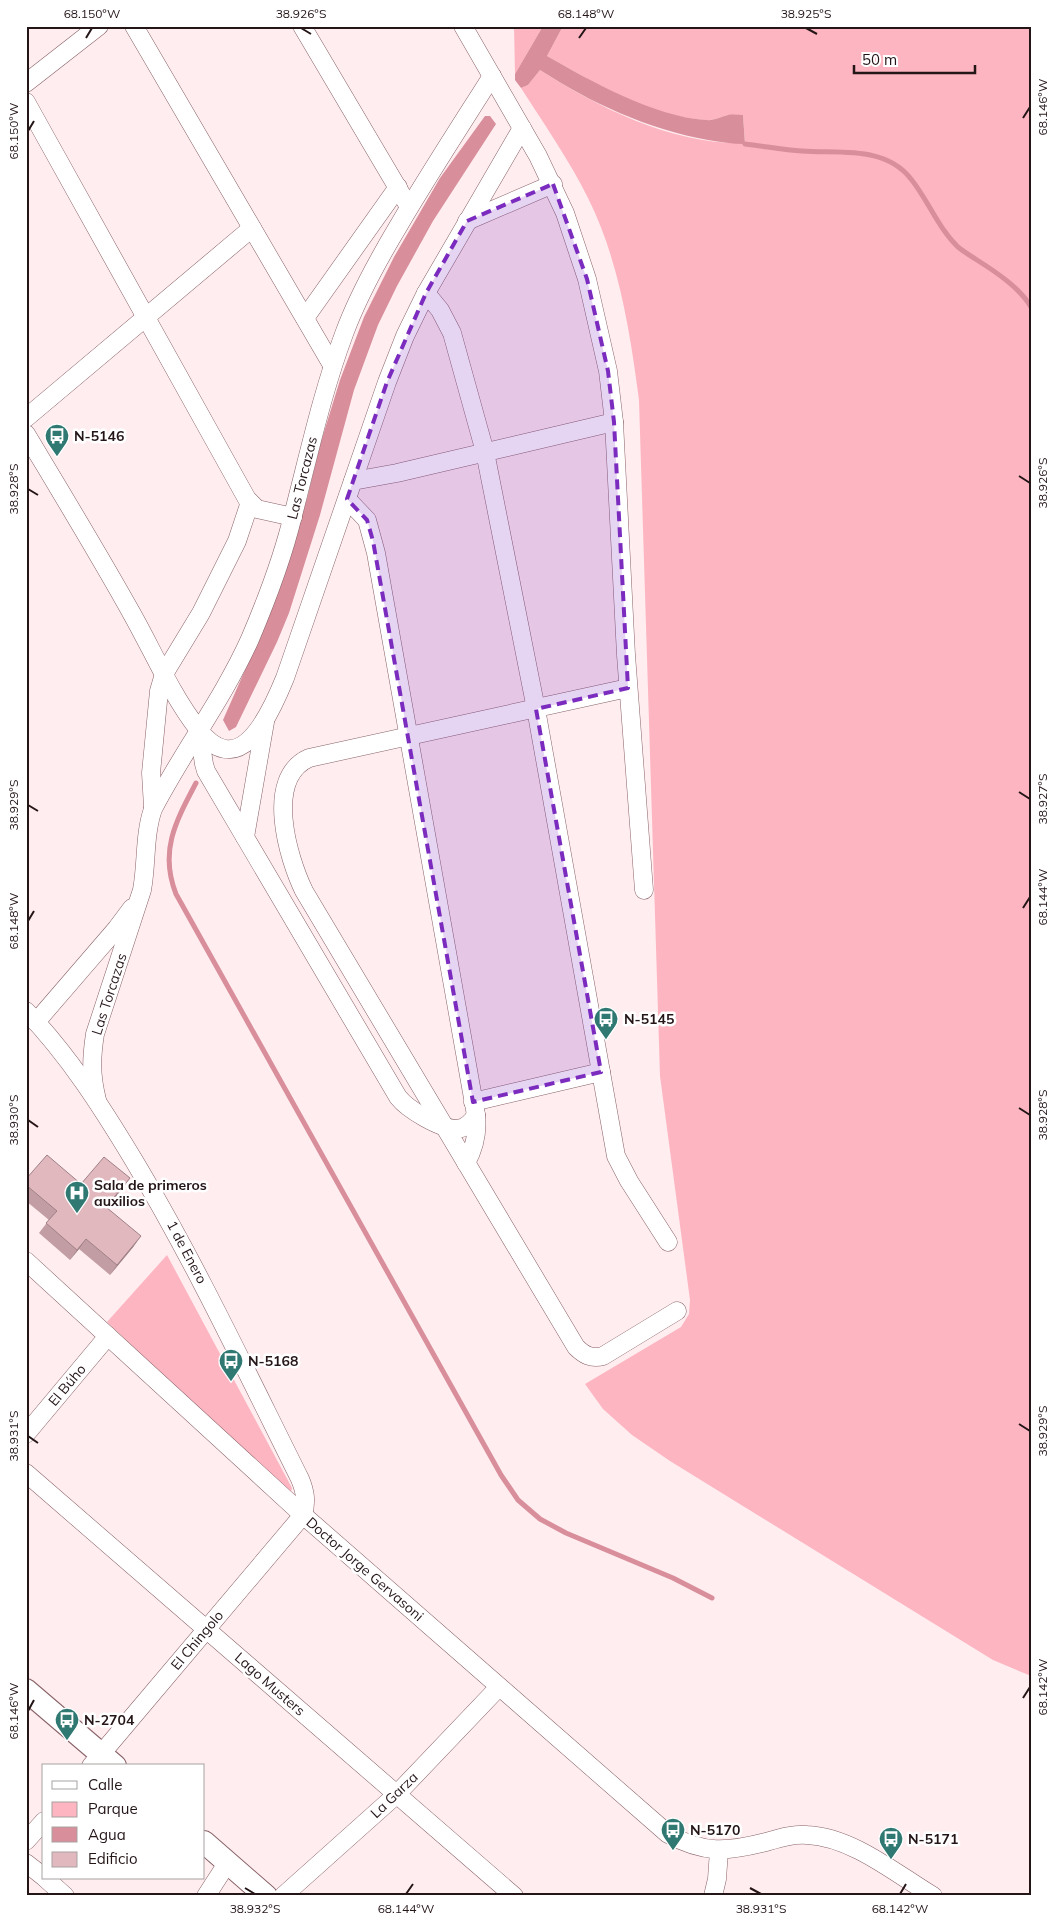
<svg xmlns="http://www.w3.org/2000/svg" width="1057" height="1922" viewBox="0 0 1057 1922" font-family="Mulish,sans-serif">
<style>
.green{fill:#fdb5c1}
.water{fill:#d88e9b}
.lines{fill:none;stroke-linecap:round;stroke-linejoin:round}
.stream{stroke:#d88e9b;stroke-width:5}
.minor-casing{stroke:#886268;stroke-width:19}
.major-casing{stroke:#886268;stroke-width:24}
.minor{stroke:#fff;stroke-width:18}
.major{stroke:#fff;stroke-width:22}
.wall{fill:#c29ea4}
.shaded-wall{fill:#9e8186}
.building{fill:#e2b8bf;stroke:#9e8186}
.marked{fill:#7b2cbf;fill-opacity:0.2;stroke:#7b2cbf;stroke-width:4;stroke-dasharray:10 6;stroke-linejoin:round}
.ticks{fill:none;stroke:#241517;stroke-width:2}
.labels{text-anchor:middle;stroke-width:5;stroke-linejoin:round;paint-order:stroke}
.poi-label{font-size:14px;font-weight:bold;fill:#241517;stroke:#fff;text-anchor:start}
.street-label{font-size:14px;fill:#241517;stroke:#fff}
.neatline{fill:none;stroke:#241517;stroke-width:2}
.ticks-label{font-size:12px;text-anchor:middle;fill:#241517}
</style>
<rect width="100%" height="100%" fill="#ffedef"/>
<!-- green -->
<g class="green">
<path d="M514,26H543L515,74Z"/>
<path d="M563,26H1031V1676L993,1660L670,1461L632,1435L603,1409L585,1384L681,1327L689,1314L690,1300L660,1076L639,400C630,332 619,260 588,198C569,160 544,124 521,88L528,85L540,70C599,108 673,145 745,143L743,115C738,115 733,115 728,115C720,117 713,121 705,120C651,117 593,82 547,56Z"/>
<path d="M167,1255L292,1488L290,1495L107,1322Z"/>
</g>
<!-- water -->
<g class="water">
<path d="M543,26H563L547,56C591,81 654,117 706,120C713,121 720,117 728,115C733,114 738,115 743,115L745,144C732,144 721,142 708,140C647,129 591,103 540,70L528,85L521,88L515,80V74Z"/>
<path d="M485,116H490L496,124L433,221L397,286L378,325L354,390L320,515L289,613L277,642L236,727L229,731L223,720L261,634L275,599L307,499L320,445L340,380L364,317L394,257L440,178Z"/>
</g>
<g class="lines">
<!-- stream -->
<g class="stream">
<path d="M745,144C764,146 783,150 802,151C838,154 885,145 911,179C928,200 938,228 958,247C964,252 971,256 977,260C996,272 1020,288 1031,307"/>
<path d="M196,783C176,821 159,851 176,894L501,1475L518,1500L540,1519L566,1533L673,1578L712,1598"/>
</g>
<defs>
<g id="minor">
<path d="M134,26L332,365"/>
<path d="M302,26L409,207"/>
<path d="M463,26L538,156L565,213L587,279L608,371L614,422L626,655L644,890"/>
<path d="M26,83L99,26"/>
<path d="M26,102L247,499L257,509L293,517"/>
<path d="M467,221L553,184"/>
<path d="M426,293L440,310L452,333L485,452L536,709L616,1156L629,1181L668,1242"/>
<path d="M305,318L398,187"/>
<path d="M26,418L252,228"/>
<path d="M26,434C62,494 98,553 132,614C154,653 171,694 198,729C205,738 213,747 225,749C254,754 276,700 285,678L387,382L405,336L426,293L522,128"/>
<path d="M353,481L397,473L614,422"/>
<path d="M347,499L367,520L376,553L476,1115C478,1133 475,1147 466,1163"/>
<path d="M628,688L309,758C264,778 288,858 304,891L576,1347C584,1355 591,1359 603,1356L677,1311"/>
<path d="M199,731L204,764L206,771L398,1097C408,1110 441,1129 457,1129C466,1128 472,1122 476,1115"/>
<path d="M153,807L151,773L159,691L164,674L201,613L237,541L250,502"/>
<path d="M245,837L265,722"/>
<path d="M26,1011C69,1056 101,1106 133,1159C195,1262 246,1371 300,1479C305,1491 307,1501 303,1515L91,1766"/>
<path d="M36,1022L117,928L132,908"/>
<path d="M97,1100C91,1075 91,1060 95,1034L142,890C147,863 144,835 153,809C183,751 223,699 250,639C267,599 283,557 293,515C309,454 322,393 344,334C358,296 378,260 399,225C429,174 461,125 492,76"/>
<path d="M473,1102L601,1072"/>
<path d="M26,1261L303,1515L668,1834C704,1854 727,1852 766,1842C780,1838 793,1834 807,1835C852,1837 895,1873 933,1896"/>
<path d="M26,1434L108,1336"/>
<path d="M26,1473L514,1896"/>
<path d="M26,1841L44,1821"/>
<path d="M26,1863L44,1877"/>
<path d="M45,1878L65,1896"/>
<path d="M206,1896L228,1862"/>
<path d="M283,1896L396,1795L499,1687"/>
<path d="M713,1896L717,1879L719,1851"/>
</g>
<g id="major">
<path d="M26,1690L115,1766"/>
<path d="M204,1842L266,1896"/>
</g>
</defs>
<!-- minor casing -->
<use href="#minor" class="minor-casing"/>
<!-- major casing -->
<use href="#major" class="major-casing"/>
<!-- minor -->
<use href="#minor" class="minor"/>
<!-- major -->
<use href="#major" class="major"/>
</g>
<!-- wall -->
<path class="wall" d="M26,1179L81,1184L123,1188L107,1207L134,1246L110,1275L79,1249L70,1260L39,1233L49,1220L26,1201Z"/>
<!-- shaded-wall -->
<g class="shaded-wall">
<path d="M130,1178L123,1188L99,1217L106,1207Z"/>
<path d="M141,1236L134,1246L110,1275L117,1265Z"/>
<path d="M86,1239L79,1249L70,1260L77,1250Z"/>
</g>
<!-- building -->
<path class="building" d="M47,1155L81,1184L104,1157L130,1178L106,1207L141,1236L117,1265L86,1239L77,1250L46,1223L57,1211L26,1185V1179Z"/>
<!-- marked area -->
<path class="marked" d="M553,184L587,279L608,371L614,422L628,688L536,709L601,1072L473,1102L373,541L367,520L347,499L387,382L426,293L467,221Z"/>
<!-- ticks -->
<path class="ticks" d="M301,28L311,34M806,28L817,34M86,38L92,28M579,38L586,28M1023,118L1030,107M28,131L34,121M1019,476L1030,483M28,489L38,495M1019,792L1030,799M28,805L38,811M1023,908L1030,897M28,921L34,911M1019,1108L1030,1115M28,1120L38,1127M1019,1424L1030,1431M28,1436L38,1443M1023,1698L1030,1687M28,1711L34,1700M245,1888L255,1894M750,1888L761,1894M406,1894L413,1884M900,1894L906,1884"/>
<!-- icons -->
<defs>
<symbol id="bus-pin" viewBox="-11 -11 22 30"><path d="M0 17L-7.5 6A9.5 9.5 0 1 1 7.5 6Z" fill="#307872" stroke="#fff"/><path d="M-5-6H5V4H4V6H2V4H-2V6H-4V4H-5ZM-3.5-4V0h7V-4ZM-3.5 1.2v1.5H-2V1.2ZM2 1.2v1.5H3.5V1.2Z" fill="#fff"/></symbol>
<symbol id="hospital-pin" viewBox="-11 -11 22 30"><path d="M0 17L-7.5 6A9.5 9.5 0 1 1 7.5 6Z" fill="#307872" stroke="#fff"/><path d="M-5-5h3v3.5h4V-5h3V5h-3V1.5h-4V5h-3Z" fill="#fff"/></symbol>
</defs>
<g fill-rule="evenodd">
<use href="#bus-pin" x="43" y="422" width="28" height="38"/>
<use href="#bus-pin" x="592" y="1005" width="28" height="38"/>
<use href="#hospital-pin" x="63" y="1179" width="28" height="38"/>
<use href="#bus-pin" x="217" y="1347" width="28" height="38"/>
<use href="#bus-pin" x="53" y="1706" width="28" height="38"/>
<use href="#bus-pin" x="659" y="1816" width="28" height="38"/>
<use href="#bus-pin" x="877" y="1825" width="28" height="38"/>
</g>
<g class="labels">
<!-- poi labels -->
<g class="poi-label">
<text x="74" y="441">N-5146</text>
<text x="624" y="1024">N-5145</text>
<text x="94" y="1190">Sala de primeros<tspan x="94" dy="16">auxilios</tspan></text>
<text x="248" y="1366">N-5168</text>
<text x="84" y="1725">N-2704</text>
<text x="690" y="1835">N-5170</text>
<text x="908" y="1844">N-5171</text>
</g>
<!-- street labels -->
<g class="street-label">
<text transform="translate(302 478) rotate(-76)" y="5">Las Torcazas</text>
<text transform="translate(109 994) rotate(-72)" y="5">Las Torcazas</text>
<text transform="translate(187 1252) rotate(62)" y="5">1 de Enero</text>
<text transform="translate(67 1385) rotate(-50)" y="5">El Búho</text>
<text transform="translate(365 1569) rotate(41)" y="5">Doctor Jorge Gervasoni</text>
<text transform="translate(197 1640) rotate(-50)" y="5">El Chingolo</text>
<text transform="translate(270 1684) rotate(41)" y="5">Lago Musters</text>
<text transform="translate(394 1795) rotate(-44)" y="5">La Garza</text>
</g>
</g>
<!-- border -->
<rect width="1057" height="1922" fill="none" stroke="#ffffff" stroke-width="55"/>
<!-- legend -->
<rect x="42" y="1764" width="162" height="115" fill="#ffffff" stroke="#a7a1a2"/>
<rect x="52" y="1781" width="25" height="8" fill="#ffffff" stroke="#a7a1a2"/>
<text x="88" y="1790" font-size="15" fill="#241517">Calle</text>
<rect x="52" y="1802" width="25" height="15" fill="#fdb5c1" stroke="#a7a1a2"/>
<text x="88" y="1814" font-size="15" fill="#241517">Parque</text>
<rect x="52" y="1827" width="25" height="15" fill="#d88e9b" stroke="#a7a1a2"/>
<text x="88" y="1840" font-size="15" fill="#241517">Agua</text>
<rect x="52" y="1852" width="25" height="15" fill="#e2b8bf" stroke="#a7a1a2"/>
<text x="88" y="1864" font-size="15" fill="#241517">Edificio</text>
<!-- scale -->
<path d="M854 65v8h121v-8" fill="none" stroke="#241517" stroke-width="2.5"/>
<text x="862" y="65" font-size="15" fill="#241517" stroke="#ffffff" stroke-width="4" paint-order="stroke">50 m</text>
<rect x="28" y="28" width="1002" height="1866" class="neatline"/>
<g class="ticks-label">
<text x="92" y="18">68.150°W</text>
<text x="301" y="18">38.926°S</text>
<text x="586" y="18">68.148°W</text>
<text x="806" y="18">38.925°S</text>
<text transform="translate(1043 107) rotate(-90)" y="4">68.146°W</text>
<text transform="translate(14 131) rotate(-90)" y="4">68.150°W</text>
<text transform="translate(1043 483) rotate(-90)" y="4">38.926°S</text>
<text transform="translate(14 489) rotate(-90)" y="4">38.928°S</text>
<text transform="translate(1043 799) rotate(-90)" y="4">38.927°S</text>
<text transform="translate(14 805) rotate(-90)" y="4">38.929°S</text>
<text transform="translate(1043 897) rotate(-90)" y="4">68.144°W</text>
<text transform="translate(14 921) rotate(-90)" y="4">68.148°W</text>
<text transform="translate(1043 1115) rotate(-90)" y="4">38.928°S</text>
<text transform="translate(14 1120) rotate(-90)" y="4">38.930°S</text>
<text transform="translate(1043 1431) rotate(-90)" y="4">38.929°S</text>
<text transform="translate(14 1436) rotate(-90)" y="4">38.931°S</text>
<text transform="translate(1043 1687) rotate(-90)" y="4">68.142°W</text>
<text transform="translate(14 1711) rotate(-90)" y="4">68.146°W</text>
<text x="255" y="1913">38.932°S</text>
<text x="406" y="1913">68.144°W</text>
<text x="761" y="1913">38.931°S</text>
<text x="900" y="1913">68.142°W</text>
</g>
</svg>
